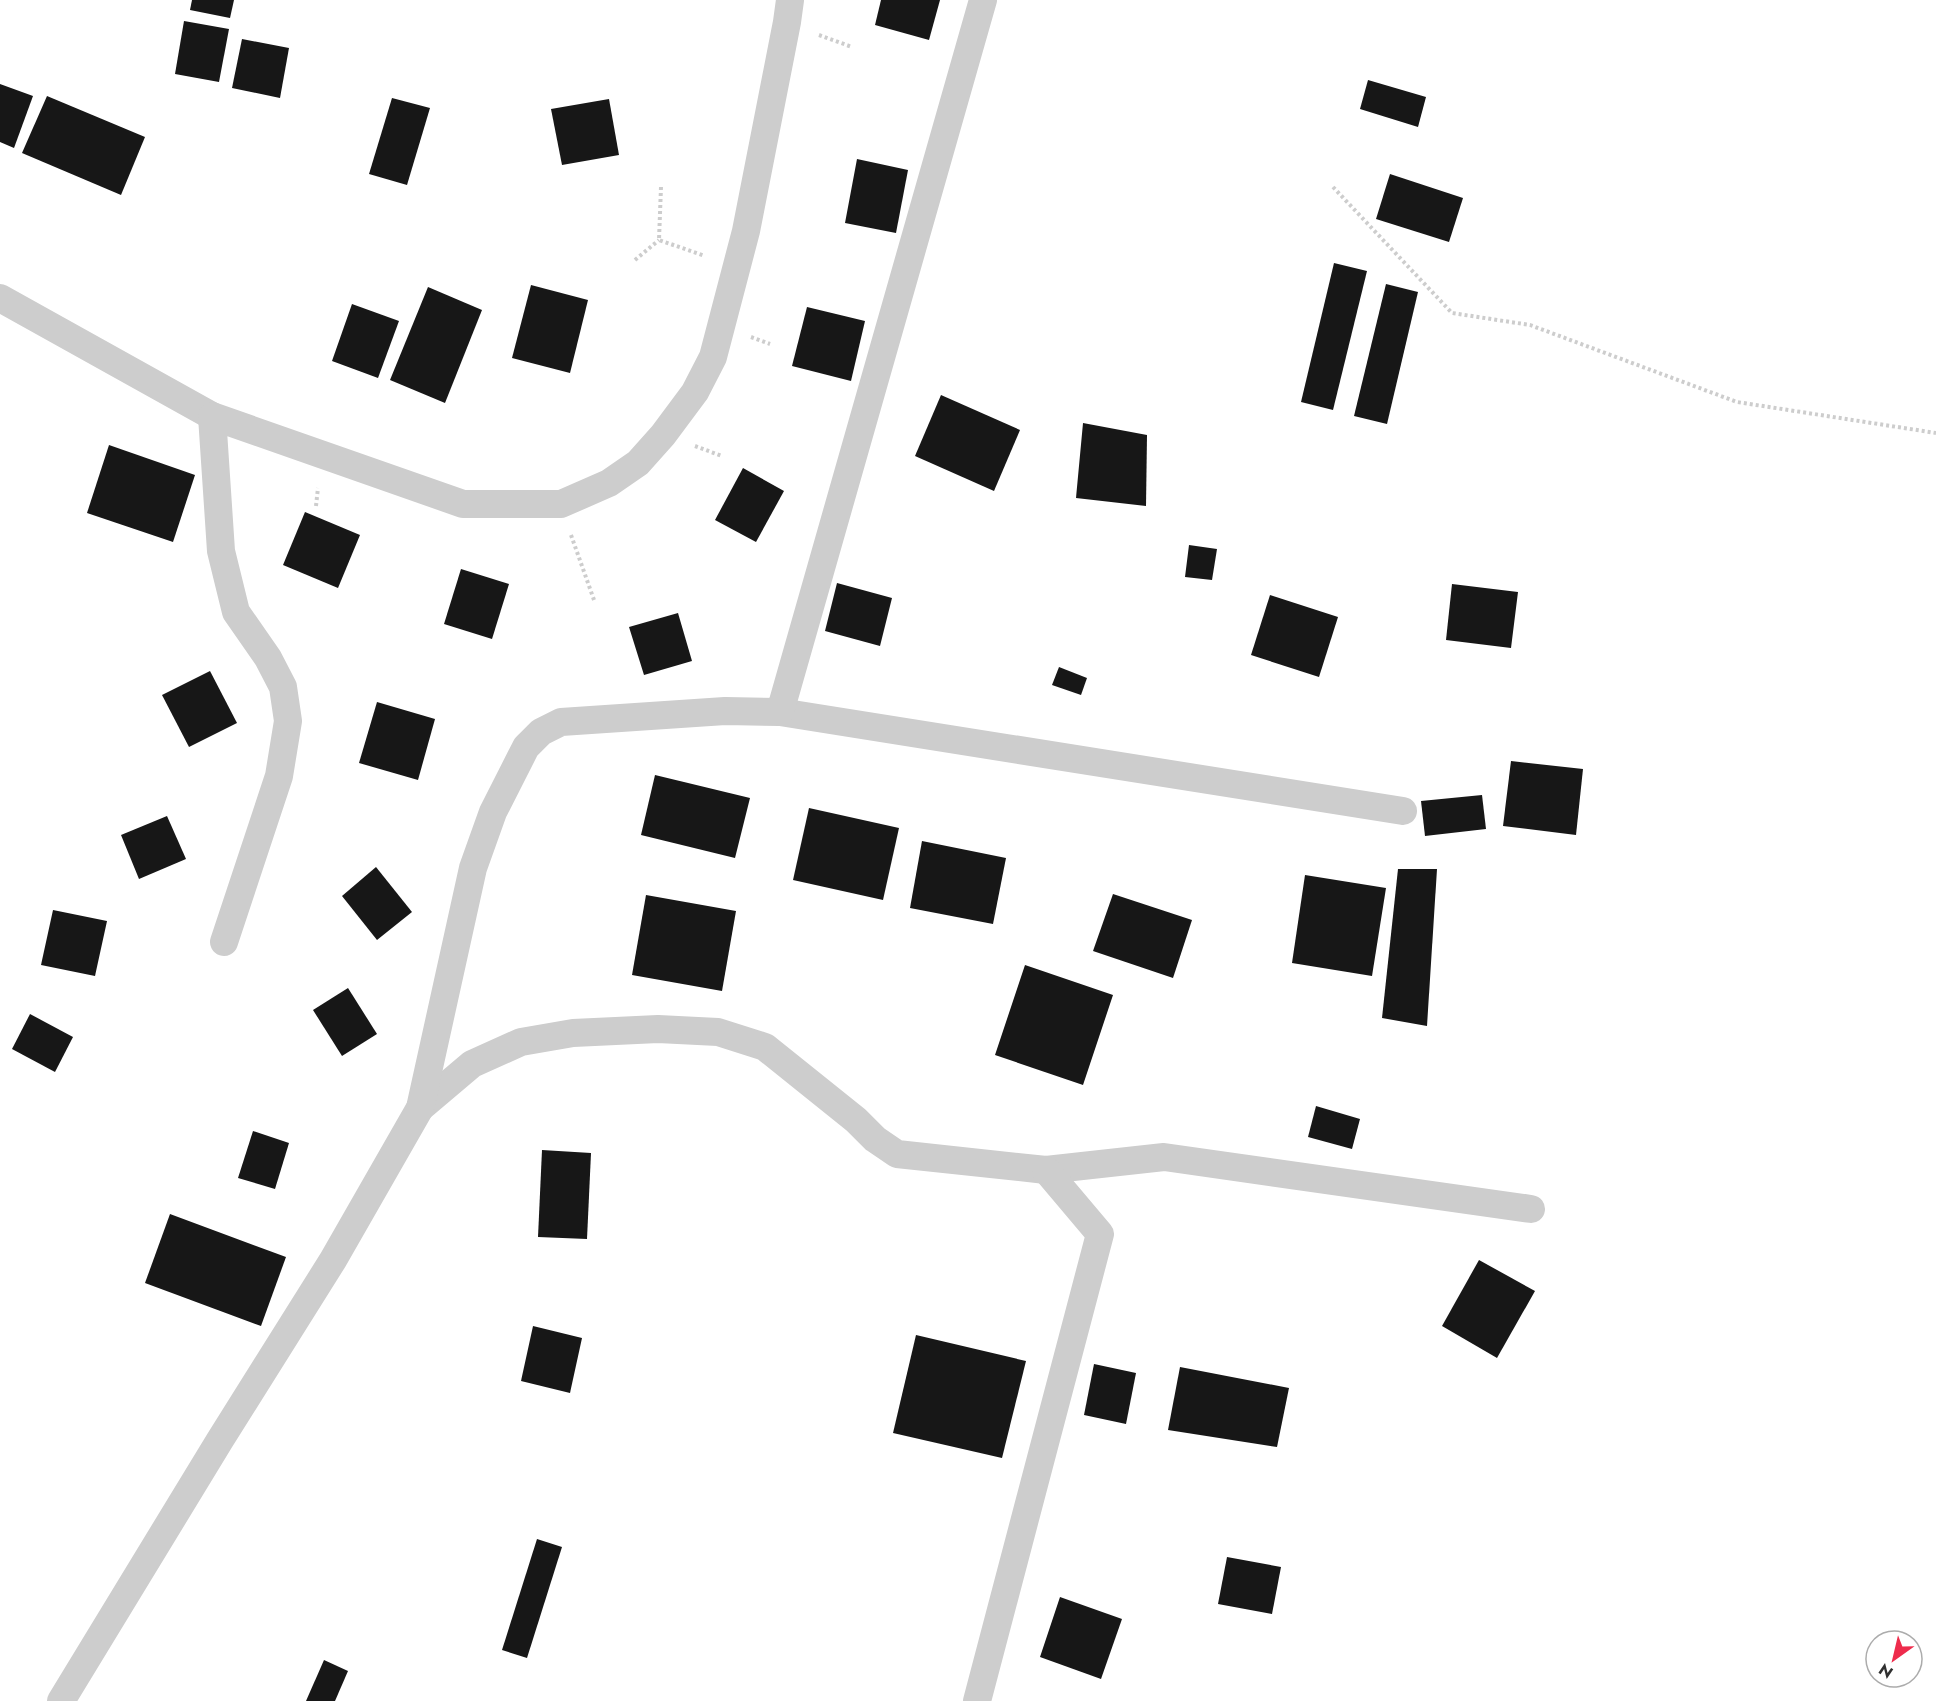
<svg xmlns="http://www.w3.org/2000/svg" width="1936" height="1701" viewBox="0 0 1936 1701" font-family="Jost,sans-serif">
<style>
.building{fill:#171717}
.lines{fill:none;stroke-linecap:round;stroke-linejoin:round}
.path{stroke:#cdcdcd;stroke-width:4;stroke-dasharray:3 3;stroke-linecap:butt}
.minor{stroke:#cdcdcd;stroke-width:28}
</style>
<rect width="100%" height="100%" fill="#fff"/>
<!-- building -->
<g class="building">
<path d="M192,0H234L230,18L190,10Z"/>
<path d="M881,0H940L929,40L875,25Z"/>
<path d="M184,21L229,29L219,82L175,74Z"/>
<path d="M242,39L289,48L280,98L232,88Z"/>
<path d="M1368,80L1426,97L1418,127L1360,109Z"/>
<path d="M0,84L33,96L14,148L0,142Z"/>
<path d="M47,96L145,137L121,195L22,153Z"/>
<path d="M392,98L430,108L407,185L369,174Z"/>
<path d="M609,99L619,155L562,165L551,109Z"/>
<path d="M857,159L908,170L896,233L845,223Z"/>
<path d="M1390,174L1463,198L1449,242L1376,219Z"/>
<path d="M1334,263L1367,271L1333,410L1301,402Z"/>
<path d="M1386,284L1418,292L1387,424L1354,416Z"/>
<path d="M531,285L588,300L570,373L512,358Z"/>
<path d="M428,287L482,310L445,403L390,380Z"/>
<path d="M352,304L399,321L378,378L332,361Z"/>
<path d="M807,307L865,321L851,381L792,366Z"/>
<path d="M941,395L1020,430L994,491L915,456Z"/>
<path d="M1083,423L1147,435L1146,506L1076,498Z"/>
<path d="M109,445L195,475L173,542L87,513Z"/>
<path d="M743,468L784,491L756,542L715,520Z"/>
<path d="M305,512L360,535L338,588L283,565Z"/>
<path d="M1189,545L1217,549L1212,580L1185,577Z"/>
<path d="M461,569L509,584L492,639L444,624Z"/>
<path d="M837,583L892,598L880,646L825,631Z"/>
<path d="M1452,584L1518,592L1511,648L1446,640Z"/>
<path d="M1270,595L1338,617L1319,677L1251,655Z"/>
<path d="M678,613L692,661L644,675L629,627Z"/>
<path d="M1059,667L1087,678L1081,695L1052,685Z"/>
<path d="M210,671L237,723L189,747L162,695Z"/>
<path d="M377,702L435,719L418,780L359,763Z"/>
<path d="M1511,761L1583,769L1576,835L1503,826Z"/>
<path d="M655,775L750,798L735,858L641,835Z"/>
<path d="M1482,795L1486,829L1425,836L1421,801Z"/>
<path d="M809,808L899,828L883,900L793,880Z"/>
<path d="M167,816L186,859L139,879L121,835Z"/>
<path d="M922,841L1006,858L993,924L910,908Z"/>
<path d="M376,867L412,912L377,940L342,896Z"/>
<path d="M1398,869H1437L1427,1026L1382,1018Z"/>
<path d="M1305,875L1386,888L1372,976L1292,963Z"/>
<path d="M1113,894L1192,920L1173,978L1093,951Z"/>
<path d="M646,895L736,911L722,991L632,975Z"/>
<path d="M53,910L107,921L95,976L41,965Z"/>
<path d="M1025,965L1113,995L1083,1085L995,1055Z"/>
<path d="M348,988L377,1034L342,1056L313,1010Z"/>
<path d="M30,1014L73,1037L55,1072L12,1049Z"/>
<path d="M1316,1106L1360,1119L1352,1149L1308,1137Z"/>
<path d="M253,1131L289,1143L275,1189L238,1178Z"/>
<path d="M542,1150L591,1153L587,1239L538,1237Z"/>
<path d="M170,1214L286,1257L261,1326L145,1283Z"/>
<path d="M1479,1260L1535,1291L1497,1358L1442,1326Z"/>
<path d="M533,1326L582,1338L570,1393L521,1381Z"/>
<path d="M916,1335L1026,1361L1002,1458L893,1433Z"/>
<path d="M1094,1364L1136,1373L1126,1424L1084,1415Z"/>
<path d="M1180,1367L1289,1388L1277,1447L1168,1430Z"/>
<path d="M537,1539L562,1547L527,1658L502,1650Z"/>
<path d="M1227,1557L1281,1567L1272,1614L1218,1604Z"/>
<path d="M1060,1597L1122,1619L1101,1679L1040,1657Z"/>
<path d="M324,1660L348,1671L335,1701H306Z"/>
</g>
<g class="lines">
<!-- path -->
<g class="path">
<path d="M819,35L852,47"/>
<path d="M661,187L659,240L705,256"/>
<path d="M1333,187L1452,313L1530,325L1737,402L1936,433"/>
<path d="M635,260L659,240"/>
<path d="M751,337L770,344"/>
<path d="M695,446L722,456"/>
<path d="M316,506L318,488"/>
<path d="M571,535L594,600"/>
</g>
<!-- minor -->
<g class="minor">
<path d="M0,298L212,416"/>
<path d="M780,712L1403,811"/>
<path d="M224,942L279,776L288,721L283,687L268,658L236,612L221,551L212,416L463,504H561L609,483L638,463L663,435L695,392L713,357L746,231L787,22L790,0"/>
<path d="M420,1108L472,1064L521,1042L573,1033L658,1029L718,1032L765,1047L856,1120L875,1139L897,1154L1046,1170L1164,1157L1531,1209"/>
<path d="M61,1701L220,1440L333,1260L420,1108L473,868L493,812L526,747L541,732L561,722L725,711L780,712L983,0"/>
<path d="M977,1701L1100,1234L1046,1170"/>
</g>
</g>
<!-- north arrow -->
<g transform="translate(1894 1659) rotate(214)"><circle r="28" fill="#ffffff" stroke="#acacac" stroke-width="1.5"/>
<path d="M0-4.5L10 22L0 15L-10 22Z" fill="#ee2c4c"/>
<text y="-9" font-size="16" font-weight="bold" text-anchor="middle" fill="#303030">N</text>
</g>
</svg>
